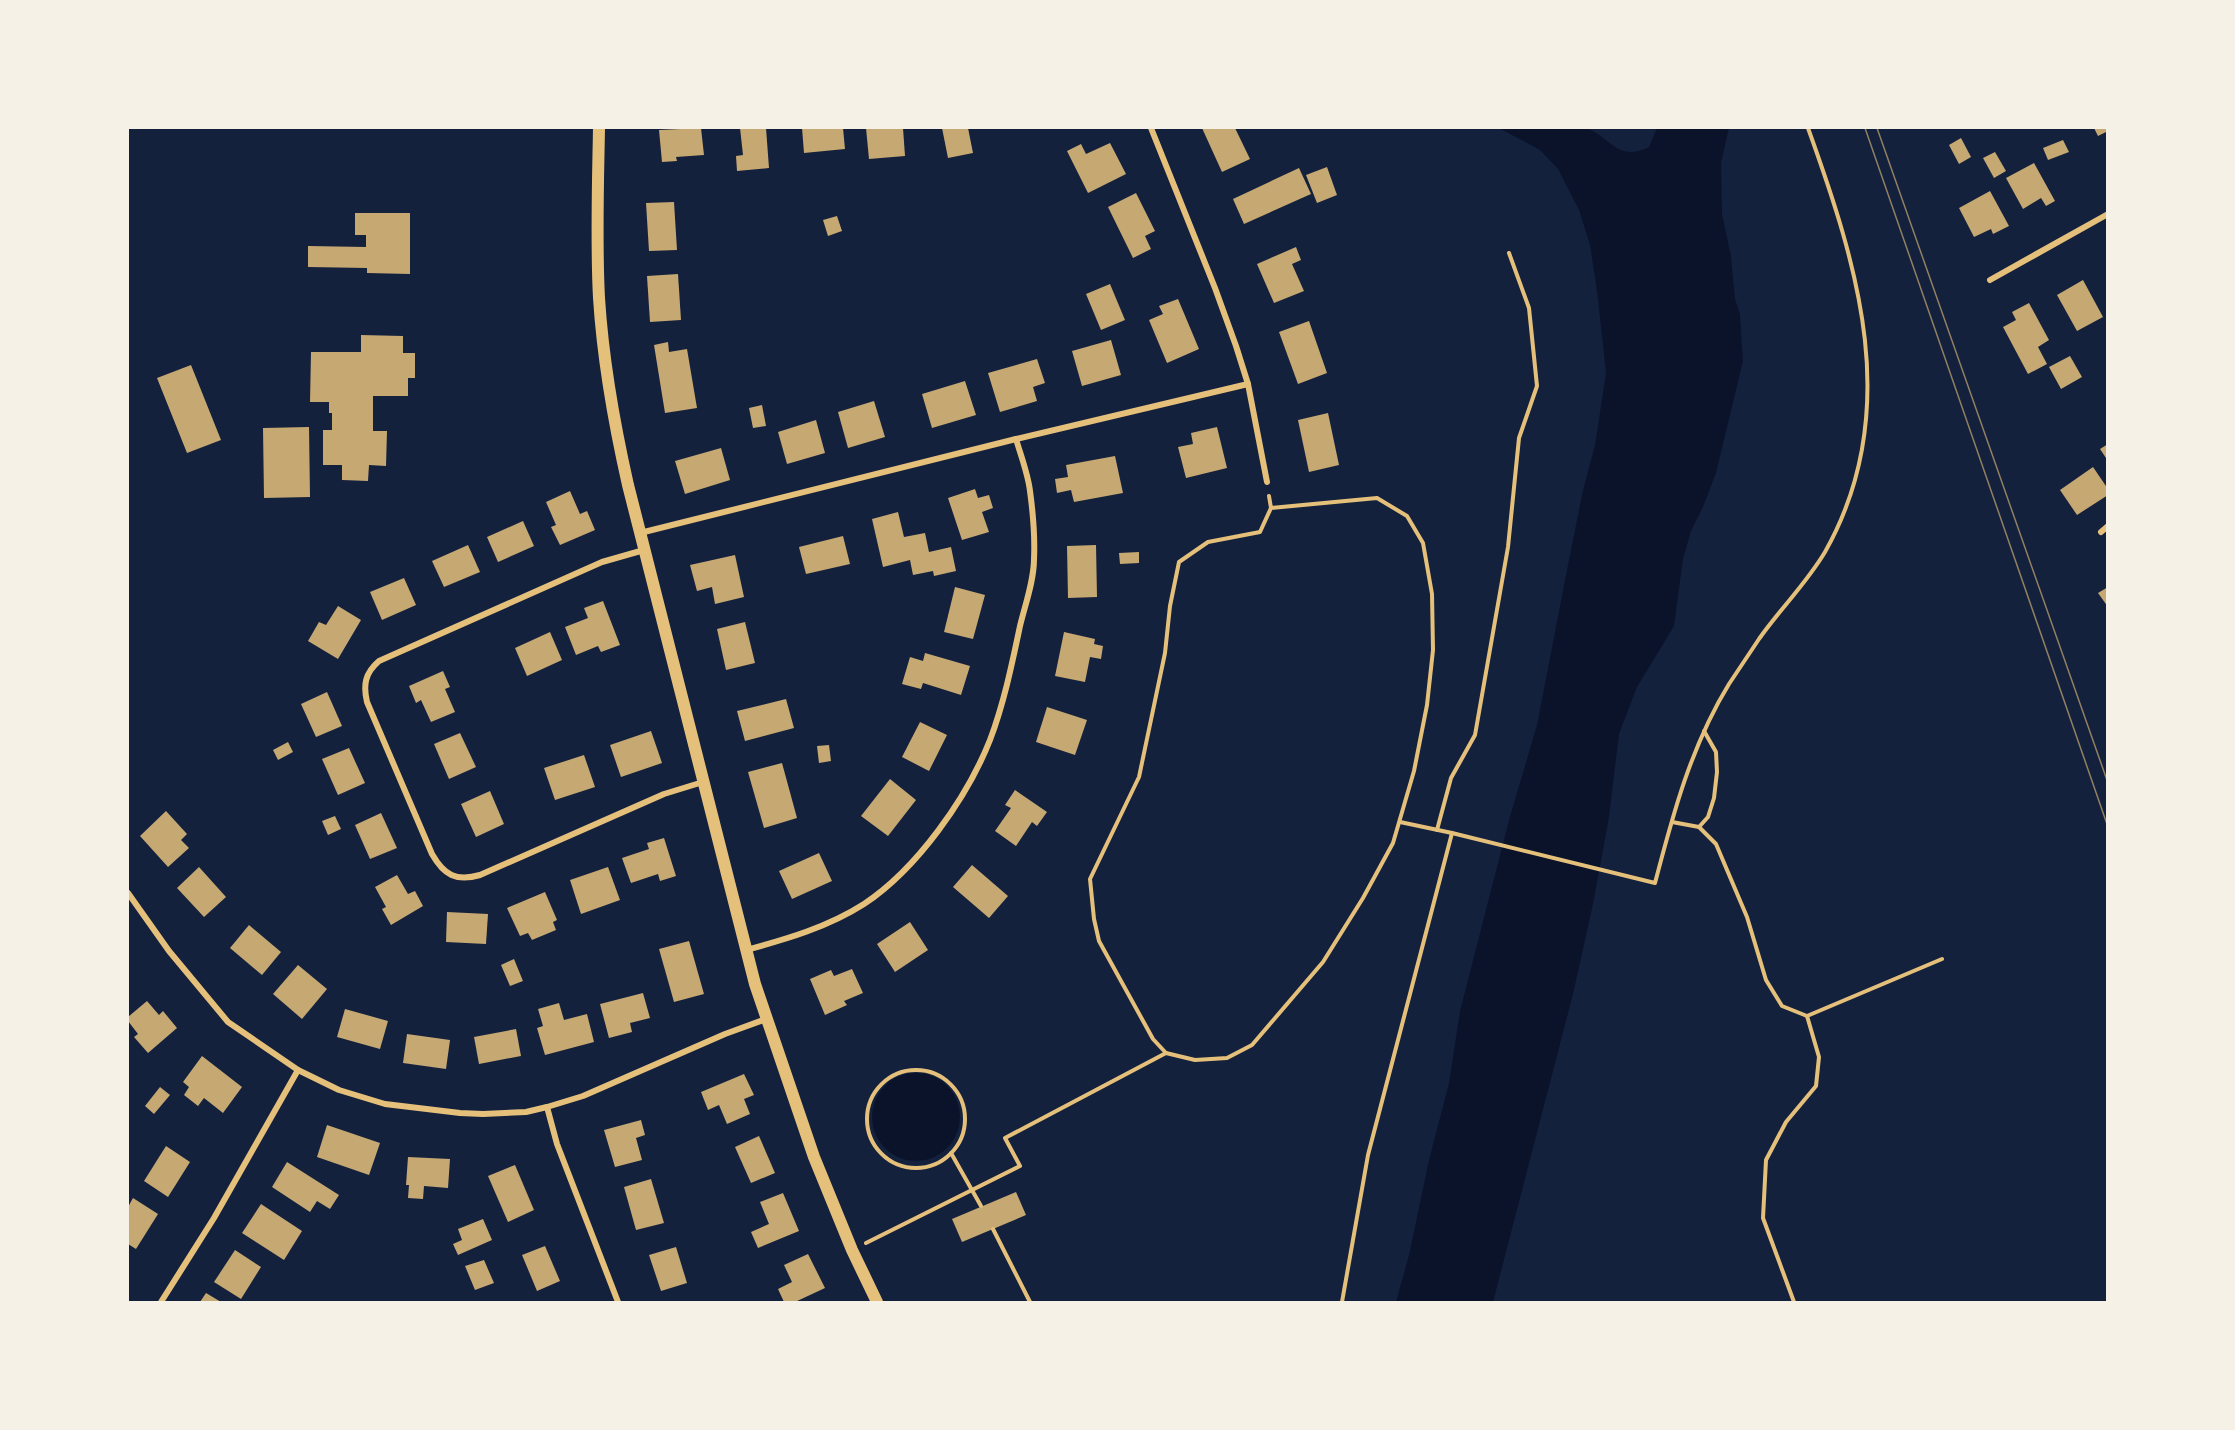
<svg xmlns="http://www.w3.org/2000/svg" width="2235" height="1430" viewBox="0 0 2235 1430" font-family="'DejaVu Sans',sans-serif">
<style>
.water{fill:#0b132b}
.building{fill:#c6a872}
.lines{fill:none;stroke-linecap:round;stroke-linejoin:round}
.path{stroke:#e5c07b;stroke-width:4}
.minor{stroke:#e5c07b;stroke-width:6}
.secondary{stroke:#e5c07b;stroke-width:12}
.tram{stroke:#918062;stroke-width:1.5}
</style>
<rect width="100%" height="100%" fill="#14213d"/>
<!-- water -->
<g class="water">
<path d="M1499,128C1514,128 1578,124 1587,128C1612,139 1618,162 1649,147L1657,128H1729L1721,163L1722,214L1731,256L1735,299L1740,314L1743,361L1716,473L1703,507L1691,531L1683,559L1674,626L1637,687L1619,734L1609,817L1593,904L1573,994L1493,1302H1396L1409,1255L1429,1160L1449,1083L1460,1011L1509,820L1537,725L1565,580L1583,490L1595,445L1606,373L1597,291L1590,245L1579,210L1558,169L1540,150Z"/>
<circle cx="916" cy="1117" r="44"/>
</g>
<!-- building -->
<g class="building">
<path d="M701,128L704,155L676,157L677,161L662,162L659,130Z"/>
<path d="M740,128H766L769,168L737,171L736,156L743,155Z"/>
<path d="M802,128H843L845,149L804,153Z"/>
<path d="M866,128H903L905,156L869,159Z"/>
<path d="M942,128H968L973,153L948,158Z"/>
<path d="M1202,128H1235L1250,159L1222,172Z"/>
<path d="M2094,128H2108V131L2098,136Z"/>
<path d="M1961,138L1971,157L1959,164L1949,145Z"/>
<path d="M2063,140L2069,152L2048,160L2043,148Z"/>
<path d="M1110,143L1126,174L1088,193L1067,151L1081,144L1086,154Z"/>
<path d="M1995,152L2006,171L1994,178L1983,158Z"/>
<path d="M2034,163L2055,201L2046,206L2041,198L2023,209L2006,178Z"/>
<path d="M1327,167L1337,195L1317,203L1306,175Z"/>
<path d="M1299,168L1311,194L1244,224L1233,199Z"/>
<path d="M1990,191L2009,226L1993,234L1991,229L1974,237L1959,208Z"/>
<path d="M1136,193L1155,231L1145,236L1151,249L1133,258L1108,207Z"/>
<path d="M674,202L677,250L649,251L646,203Z"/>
<path d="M355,213H410V274L367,273V268L308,267V246L366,247V235H355Z"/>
<path d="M837,216L842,231L828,236L823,220Z"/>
<path d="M1296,247L1301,260L1292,264L1304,291L1274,303L1257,264Z"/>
<path d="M678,274L681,320L650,322L647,276Z"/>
<path d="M2083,280L2103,317L2077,331L2057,295Z"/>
<path d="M1110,284L1125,320L1101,330L1086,294Z"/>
<path d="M1178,299L1199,349L1167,363L1149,320L1163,314L1159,306Z"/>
<path d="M2029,303L2049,340L2038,347L2047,364L2028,374L2003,327L2016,320L2012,312Z"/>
<path d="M1309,321L1327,373L1298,384L1279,332Z"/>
<path d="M361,335L403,336V353H415V378H408V396H373V431H387L386,466L369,465L368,481L342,480V465H323V430H332V413H329V402H310L311,352H361Z"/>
<path d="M1111,340L1121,375L1082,386L1072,351Z"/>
<path d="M668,342L669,352L687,349L697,408L665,413L654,345Z"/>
<path d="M2070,356L2082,377L2061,389L2049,367Z"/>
<path d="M1037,359L1045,383L1033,387L1037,401L1000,412L988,373Z"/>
<path d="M191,365L221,440L187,453L157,378Z"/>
<path d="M965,381L976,415L932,428L922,394Z"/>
<path d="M874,401L885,437L848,448L838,412Z"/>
<path d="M762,405L766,426L753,428L749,408Z"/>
<path d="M1328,413L1339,465L1309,472L1298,420Z"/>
<path d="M816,420L825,453L787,464L778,432Z"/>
<path d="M309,427L310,497L264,498L263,428Z"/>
<path d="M1217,427L1227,468L1186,478L1178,447L1193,444L1191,433Z"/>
<path d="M2108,444V461L2100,449Z"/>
<path d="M721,448L730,480L685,494L675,461Z"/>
<path d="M1115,456L1123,493L1074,502L1071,490L1057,493L1055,479L1068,477L1066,465Z"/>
<path d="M2093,467L2108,489V495L2077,515L2060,490Z"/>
<path d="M975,489L978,498L989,495L993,508L982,512L989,532L962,540L948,498Z"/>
<path d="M570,491L580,514L587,511L595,530L560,545L551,527L556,525L546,502Z"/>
<path d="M898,512L904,537L925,533L929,552L951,547L956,571L934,576L933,571L913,575L910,560L883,567L872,519Z"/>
<path d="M523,521L534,546L498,562L487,537Z"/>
<path d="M843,536L850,564L806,574L799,547Z"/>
<path d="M468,545L480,572L444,587L432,561Z"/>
<path d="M1096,545L1097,597L1068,598L1067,546Z"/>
<path d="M1139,552V563L1120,564L1119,553Z"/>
<path d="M735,555L744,597L715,604L712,587L697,591L690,565Z"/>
<path d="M404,578L416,605L382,620L370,592Z"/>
<path d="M955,587L985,595L973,639L944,632Z"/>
<path d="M2108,587V607L2098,593Z"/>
<path d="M603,601L620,645L601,652L598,646L576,655L565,627L588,618L584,608Z"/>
<path d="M338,606L361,620L338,659L308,641L319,622L326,625Z"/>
<path d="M745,622L755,663L726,670L717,629Z"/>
<path d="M550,632L562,660L527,676L515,648Z"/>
<path d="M1064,632L1095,639L1094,644L1103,646L1101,659L1090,657L1085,682L1055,676Z"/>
<path d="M925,653L970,666L961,695L923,683L921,689L902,684L910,657L923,661Z"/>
<path d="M443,671L450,687L445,689L455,712L431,722L421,700L416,703L409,686Z"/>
<path d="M327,692L342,726L316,737L301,704Z"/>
<path d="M786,699L794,728L745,741L737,711Z"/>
<path d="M1047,707L1087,720L1075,755L1036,742Z"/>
<path d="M920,722L947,735L929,771L902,757Z"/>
<path d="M651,731L662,763L621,777L610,745Z"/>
<path d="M460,733L476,767L449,779L434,744Z"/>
<path d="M288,742L293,752L278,760L273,750Z"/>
<path d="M829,745L831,761L819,763L817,746Z"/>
<path d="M349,748L365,783L338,795L322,759Z"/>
<path d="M584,755L595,787L555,800L544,768Z"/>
<path d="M782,763L797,818L764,828L748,772Z"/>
<path d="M890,779L916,800L888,836L861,816Z"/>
<path d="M1015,790L1047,812L1037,826L1032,822L1016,846L995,831L1011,808L1005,805Z"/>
<path d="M490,791L504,824L476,837L461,804Z"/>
<path d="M166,811L187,834L181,840L189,848L168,867L140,836Z"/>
<path d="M381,813L397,848L370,859L355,825Z"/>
<path d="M335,816L341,829L328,835L322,821Z"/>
<path d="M664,838L676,876L660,881L658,874L631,883L622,858L649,849L647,843Z"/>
<path d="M819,853L832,881L792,899L779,871Z"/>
<path d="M972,865L1008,896L989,918L953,887Z"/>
<path d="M199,867L226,897L204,917L177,888Z"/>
<path d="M608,867L620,900L581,914L570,880Z"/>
<path d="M397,875L408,894L415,891L423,906L391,925L382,909L386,907L375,887Z"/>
<path d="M545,892L557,920L553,922L556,930L532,940L528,933L520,936L507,908Z"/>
<path d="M447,912L488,914L486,944L446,942Z"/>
<path d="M910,922L928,950L895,972L877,944Z"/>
<path d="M249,925L281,952L262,975L230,948Z"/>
<path d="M689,941L704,994L674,1002L659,949Z"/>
<path d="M514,959L523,981L510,986L501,965Z"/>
<path d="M298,965L327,989L302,1019L273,994Z"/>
<path d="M852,969L863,993L844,1001L847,1005L825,1015L810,979L831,970L834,976Z"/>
<path d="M643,993L650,1018L630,1023L632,1032L609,1038L600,1004Z"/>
<path d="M147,1001L159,1015L163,1011L177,1028L148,1053L134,1037L138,1034L128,1021V1017Z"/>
<path d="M559,1003L564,1020L587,1014L594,1042L545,1055L537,1028L543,1026L538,1009Z"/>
<path d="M345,1009L388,1021L380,1049L337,1037Z"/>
<path d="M516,1029L521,1056L479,1064L474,1037Z"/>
<path d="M407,1034L450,1040L446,1069L403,1063Z"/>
<path d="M202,1056L242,1087L223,1113L204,1098L198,1106L184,1095L189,1087L183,1082Z"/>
<path d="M744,1074L754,1095L744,1099L750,1114L727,1124L719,1105L708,1110L701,1092Z"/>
<path d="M160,1087L170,1095L154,1114L145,1106Z"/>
<path d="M641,1120L645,1135L636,1138L642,1160L615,1167L604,1130Z"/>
<path d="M327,1125L380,1143L369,1175L317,1157Z"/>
<path d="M759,1136L775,1173L751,1183L735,1147Z"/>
<path d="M166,1146L190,1162L168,1197L144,1181Z"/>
<path d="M408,1157L450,1159L448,1188L424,1186L423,1199L408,1198L409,1185H406Z"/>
<path d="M287,1162L339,1195L330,1209L317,1201L310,1212L272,1187Z"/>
<path d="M515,1165L534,1210L508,1222L488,1176Z"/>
<path d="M651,1179L664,1223L636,1230L624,1187Z"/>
<path d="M1016,1192L1026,1215L962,1242L952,1219Z"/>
<path d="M783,1193L799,1231L758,1248L751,1232L769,1224L760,1202Z"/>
<path d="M133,1198L158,1214L136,1249L128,1244V1207Z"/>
<path d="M261,1204L302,1231L284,1260L242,1233Z"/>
<path d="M483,1219L492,1240L458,1255L453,1244L462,1240L458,1229Z"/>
<path d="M545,1246L560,1281L537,1291L522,1255Z"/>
<path d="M676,1247L687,1283L661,1291L649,1255Z"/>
<path d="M235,1250L261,1267L241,1299L214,1282Z"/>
<path d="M808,1254L825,1288L795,1302H784L778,1289L792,1282L784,1265Z"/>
<path d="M484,1260L494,1283L475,1290L465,1266Z"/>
<path d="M206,1293L221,1302H200Z"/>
</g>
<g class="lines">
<!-- path -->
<g class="path">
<path d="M1269,496L1271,508L1260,532L1208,542L1179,562L1170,606L1165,653L1139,777L1090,879L1094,919L1099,941L1153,1039L1166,1053L1195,1060L1227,1058L1252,1045L1323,962L1363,898L1393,843L1414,771L1427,705L1433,650L1432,594L1423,543L1407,516L1377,498L1271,508"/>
<path d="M1400,822L1452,833"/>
<path d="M1672,822L1699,827L1716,844L1747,917L1766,980L1782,1006L1807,1016"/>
<path d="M1699,827L1708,817L1714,798L1717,772L1716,752L1704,731"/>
<path d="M1437,830L1451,778L1475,735L1508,547L1519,438L1537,386L1529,308L1509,253"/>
<circle cx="916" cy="1119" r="49"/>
<path d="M951,1153L981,1206"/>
<path d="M993,1229L1030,1302"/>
<path d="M866,1243L1020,1166L1005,1138L1166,1053"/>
<path d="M1342,1302L1368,1155L1452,833L1655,883C1673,814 1691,746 1729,684C1739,669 1749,654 1759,639C1780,609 1806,584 1825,552C1904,412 1858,267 1808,128"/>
<path d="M1794,1302L1763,1218L1766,1160L1786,1122L1816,1086L1819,1057L1807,1016L1942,959"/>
</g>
<!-- minor -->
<g class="minor">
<path d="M1151,128L1215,288L1236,346L1248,384L1267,482"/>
<path d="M1990,280L2108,214"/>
<path d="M2101,532L2108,526"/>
<path d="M640,533L1016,439L1248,384"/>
<path d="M644,550L602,562L379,661C365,673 363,685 367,702L432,854C444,875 456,882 480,875L664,794L703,782"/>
<path d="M128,893L169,951L228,1022L298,1070L339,1090L385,1104L460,1113L483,1114L526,1112L547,1107L583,1096L725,1034L766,1019"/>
<path d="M746,950C787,939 828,927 864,904C917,869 967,798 990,740C1004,703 1012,664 1020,626C1025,605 1034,581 1034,559C1035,538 1033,513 1030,491C1028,474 1021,456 1016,439"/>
<path d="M547,1107L557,1144L618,1302"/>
<path d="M161,1302L214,1218L298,1070"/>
</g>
<!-- secondary -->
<path class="secondary" d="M599,128C598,184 596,242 599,298C603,361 614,423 628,485L755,984L814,1157L852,1250L877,1302"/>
<!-- tram -->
<g class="tram">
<path d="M1865,128L2108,827"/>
<path d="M1877,128L2108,783"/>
</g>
</g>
<!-- border -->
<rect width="2235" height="1430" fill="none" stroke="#f6f1e7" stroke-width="258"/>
</svg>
